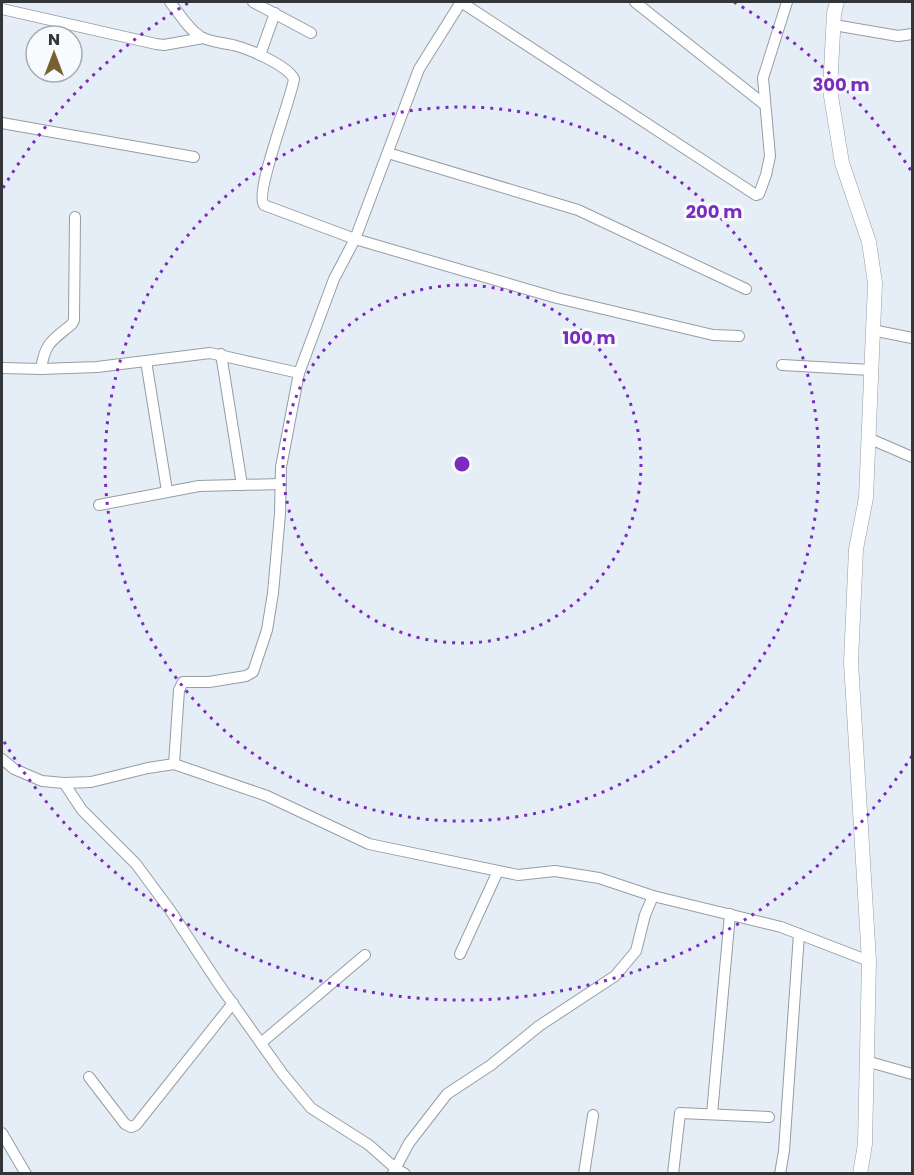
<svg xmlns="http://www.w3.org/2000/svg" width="914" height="1175" viewBox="0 0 914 1175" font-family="Poppins,sans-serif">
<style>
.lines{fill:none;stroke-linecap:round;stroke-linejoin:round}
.minor-casing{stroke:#959da5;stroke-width:12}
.tertiary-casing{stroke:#959da5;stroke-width:15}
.minor{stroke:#fff;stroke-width:10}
.tertiary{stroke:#fff;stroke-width:14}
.ring{fill:none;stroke:#7b2cbf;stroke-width:3;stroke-dasharray:3 6}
.centre{fill:#7b2cbf;stroke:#f7fbfe;stroke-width:3}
.ring-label{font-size:18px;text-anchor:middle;font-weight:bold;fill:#7b2cbf;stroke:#f7fbfe;stroke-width:6;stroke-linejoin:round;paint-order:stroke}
</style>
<rect width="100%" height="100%" fill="#e5eef6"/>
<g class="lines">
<defs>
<g id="minor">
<path d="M170,2C179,13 188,29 201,37C210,42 224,43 233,45C249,49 287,65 294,79C291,100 254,193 264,205L355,239L557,298L713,335L739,336"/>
<path d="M253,2L311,33"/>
<path d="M461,2L756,195L759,194L766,175L770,156L763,78L787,2"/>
<path d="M635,2L765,105"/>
<path d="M2,9L156,44L164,45L203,38"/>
<path d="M834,25L898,36L912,34"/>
<path d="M260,55L275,13"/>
<path d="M2,123L194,157"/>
<path d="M388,153L578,210L746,289"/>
<path d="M872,330L912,338"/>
<path d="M221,354L242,485"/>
<path d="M146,361L167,491"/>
<path d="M782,365L871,370"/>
<path d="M2,368L41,369L97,367L210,353L299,373"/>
<path d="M41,369C45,342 52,341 72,324L74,320L75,217"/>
<path d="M868,438L912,457"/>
<path d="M99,505L199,486L281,484"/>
<path d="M2,759L14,769L42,781L64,783L91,782L148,768L174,764L267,796L369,844L518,875L555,871L599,878L653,896L781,927L869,961"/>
<path d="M174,764L179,690L183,682H209L246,676L253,672L267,630L273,593L280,514L281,467L299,373L334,279L355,239L419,69L461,2"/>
<path d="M64,783L82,810L136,864L170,910L218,983L282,1073L311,1108L369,1145L395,1168L405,1174"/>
<path d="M460,954L498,871"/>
<path d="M261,1043L365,955"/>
<path d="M866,1061L912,1074"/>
<path d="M89,1077L125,1124L131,1127L136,1125L233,1003"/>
<path d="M712,1114L730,914"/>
<path d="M2,1133L26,1174"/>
<path d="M393,1173L409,1143L447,1094L491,1065L539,1026L615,976L636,951L645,915L653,896"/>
<path d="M584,1174L593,1115"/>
<path d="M673,1174L680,1113L769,1117"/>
<path d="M780,1174L784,1151L799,934"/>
</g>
<path id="tertiary" d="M837,2L834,13L830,90L842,163L869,242L875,283L866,498L856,549L851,662L869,961L865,1144L860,1174"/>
</defs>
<!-- minor casing -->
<use href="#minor" class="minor-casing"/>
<!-- tertiary casing -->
<use href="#tertiary" class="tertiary-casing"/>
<!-- minor -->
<use href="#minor" class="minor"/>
<!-- tertiary -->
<use href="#tertiary" class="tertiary"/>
</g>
<!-- distance rings -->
<g class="ring">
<circle cx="462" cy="464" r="179"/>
<circle cx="462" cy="464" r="357"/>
<path d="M912 756A536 536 0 0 1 3 740M3 188A536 536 0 0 1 190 2M734 2A536 536 0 0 1 912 172"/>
</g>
<circle cx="462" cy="464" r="9" class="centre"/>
<g class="ring-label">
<text x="841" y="91">300 m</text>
<text x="714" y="218">200 m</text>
<text x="589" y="344">100 m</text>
</g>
<!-- border -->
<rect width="914" height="1175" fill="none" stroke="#323639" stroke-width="6"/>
<!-- north arrow -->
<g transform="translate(54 54)"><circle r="28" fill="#f7fbfe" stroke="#a8acaf" stroke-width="1.5"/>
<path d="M0-4.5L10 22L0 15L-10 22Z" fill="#766131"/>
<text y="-9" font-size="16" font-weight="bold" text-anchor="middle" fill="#323639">N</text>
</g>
</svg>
